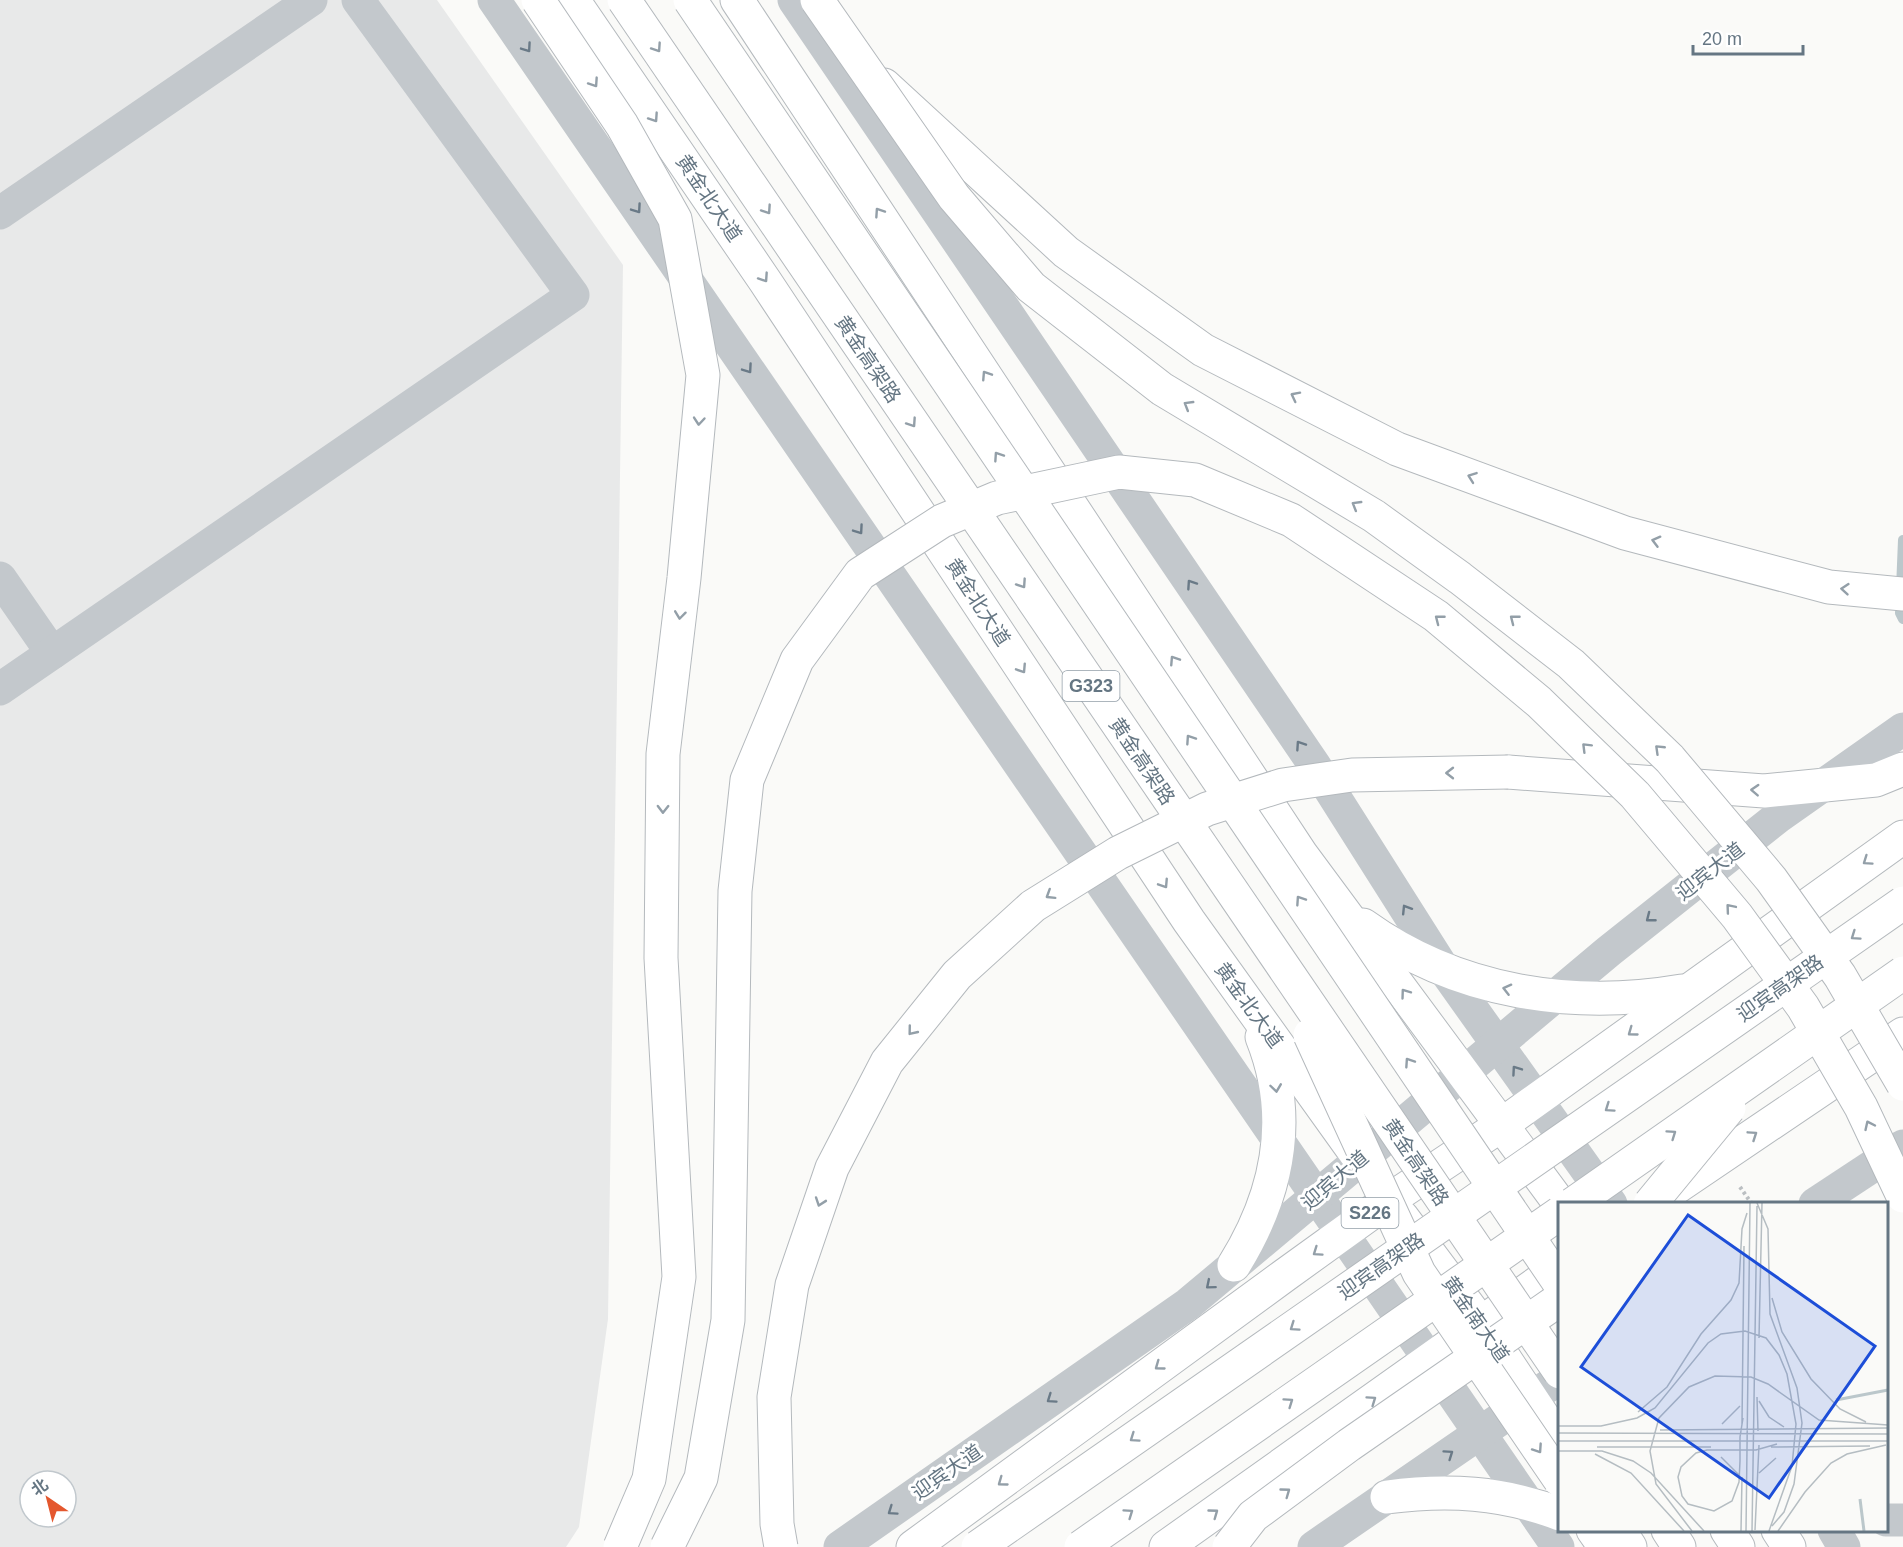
<svg xmlns="http://www.w3.org/2000/svg" width="1903" height="1547" viewBox="0 0 1903 1547" font-family="Helvetica,'Noto Sans SC',sans-serif">
<style>
.built{fill:#e8e9e9;fill-rule:evenodd}
.lines{fill:none;stroke-linecap:round;stroke-linejoin:round}
.stream{stroke:#bbc7cb;stroke-width:10}
.major-casing{stroke:#b5babe;stroke-width:35}
.highway-casing{stroke:#b4b9bd;stroke-width:35}
.path{stroke:#bbbfc2;stroke-width:4;stroke-dasharray:3 3;stroke-linecap:butt}
.minor{stroke:#c3c8cc;stroke-width:33}
.major{stroke:#fff;stroke-width:33}
.highway{stroke:#fff;stroke-width:33}
.highway-bridge-casing{stroke:#b4b9bd;stroke-width:35;stroke-linecap:butt}
.highway-bridge{stroke:#fff;stroke-width:33}
.oneway{stroke:#6a7a87}
.oneway2{stroke:#939fa8}
.labels{text-anchor:middle;stroke-width:6;stroke-linejoin:round;paint-order:stroke}
.shield{fill:#fff;stroke:#939fa8;stroke-width:1.5}
.shield-label{font-size:18px;font-weight:bold;fill:#657683}
.street-label{font-size:20px;fill:#657683;stroke:#fff}
.inset-river{fill:none;stroke:#bbc7cb;stroke-width:3}
.inset-road{fill:none;stroke:#b5bdc2;stroke-width:1.5}
.view{fill:#1d4ed8;fill-opacity:0.15;stroke:#1d4ed8;stroke-width:3}
.inset-edge{fill:none;stroke:#657683;stroke-width:3}
</style>
<rect width="100%" height="100%" fill="#fafaf8"/>
<!-- built -->
<path class="built" d="M0,0H437L623,265L608,1319L579,1527L566,1547H0ZM30,1481H66V1517H30Z"/>
<g class="lines">
<!-- stream -->
<path class="stream" d="M1903,540L1900,613L1903,619"/>
<defs>
<g id="major">
<path d="M573,0L765,281L1189,921L1356,1154"/>
<path d="M737,0L1301,854L1560,1204"/>
<path d="M1363,925C1456,992 1571,1010 1682,991"/>
<path d="M1659,1199L1903,1034"/>
<path d="M1402,1217L1481,1323L1560,1442"/>
<path d="M1234,1265C1278,1194 1294,1117 1262,1037"/>
<path d="M1387,1497C1447,1489 1502,1492 1560,1514"/>
<path d="M1619,1530L1630,1547"/>
<path d="M1778,1530L1789,1547"/>
<path d="M913,1547L1285,1275L1389,1200L1500,1126L1903,837"/>
<path d="M1166,1547L1560,1267"/>
</g>
<g id="highway">
<path d="M884,85L1066,252L1203,350L1397,449L1625,533L1829,587L1903,594"/>
<path d="M1508,772L1764,791L1876,780L1903,769"/>
<path d="M1593,1530L1605,1547"/>
<path d="M1668,1530L1679,1547"/>
<path d="M1727,1530L1738,1547"/>
</g>
</defs>
<!-- major casing -->
<use href="#major" class="major-casing"/>
<!-- highway casing -->
<use href="#highway" class="highway-casing"/>
<!-- path -->
<path class="path" d="M1740,1187L1752,1204"/>
<!-- minor -->
<g class="minor">
<path d="M494,0L1558,1547"/>
<path d="M794,0L1315,766L1443,968L1611,1204"/>
<path d="M0,213L311,0"/>
<path d="M0,578L52,653"/>
<path d="M0,689L573,295L358,0"/>
<path d="M1815,1204L1903,1146"/>
<path d="M1886,1520H1903"/>
<path d="M1834,1530L1844,1547"/>
<path d="M840,1547L1188,1304L1609,951L1778,817L1903,729"/>
<path d="M1314,1547L1560,1378"/>
</g>
<!-- major -->
<use href="#major" class="major"/>
<!-- highway -->
<use href="#highway" class="highway"/>
<defs>
<g id="highway-bridge">
<path d="M538,0L622,125L675,219L703,375L684,578L663,754L661,958L679,1277L649,1479L620,1547"/>
<path d="M624,0L1560,1372"/>
<path d="M690,0L1560,1284"/>
<path d="M817,0L954,197L1031,287L1162,389L1374,516L1460,578L1571,664L1670,759L1771,879L1840,976L1903,1084"/>
<path d="M1310,1035L1419,1273L1560,1480"/>
<path d="M1573,1204L1903,973"/>
<path d="M1650,1204L1729,1108"/>
<path d="M667,1547L701,1478L728,1320L735,891L747,780L797,660L860,574L942,521L997,498L1119,472L1195,480L1291,520L1436,616L1539,702L1635,795L1737,916L1803,1007L1861,1107L1903,1196"/>
<path d="M781,1547L777,1524L774,1397L792,1285L832,1168L887,1062L957,975L1033,906L1118,853L1207,809L1283,785L1352,775L1508,772"/>
<path d="M978,1547L1903,903"/>
<path d="M1081,1547L1560,1213"/>
<path d="M1229,1547L1253,1516L1349,1445L1560,1299"/>
</g>
</defs>
<!-- highway-bridge casing -->
<use href="#highway-bridge" class="highway-bridge-casing"/>
<!-- highway-bridge -->
<use href="#highway-bridge" class="highway-bridge"/>
</g>
<!-- one-way arrows -->
<defs><path id="oneway-chevron" d="M-2-3.5L2.5 0L-2 3.5" fill="none" stroke-width="1.6" stroke-linecap="round" stroke-linejoin="round" transform="scale(1.5)"/></defs>
<g class="oneway">
<use href="#oneway-chevron" transform="translate(527 48) rotate(55)"/>
<use href="#oneway-chevron" transform="translate(637 209) rotate(55)"/>
<use href="#oneway-chevron" transform="translate(748 369) rotate(55)"/>
<use href="#oneway-chevron" transform="translate(859 530) rotate(55)"/>
<use href="#oneway-chevron" transform="translate(1191 584) rotate(-124)"/>
<use href="#oneway-chevron" transform="translate(1300 745) rotate(-124)"/>
<use href="#oneway-chevron" transform="translate(1406 909) rotate(-122)"/>
<use href="#oneway-chevron" transform="translate(1650 918) rotate(142)"/>
<use href="#oneway-chevron" transform="translate(1516 1070) rotate(-125)"/>
<use href="#oneway-chevron" transform="translate(1210 1285) rotate(140)"/>
<use href="#oneway-chevron" transform="translate(1051 1399) rotate(145)"/>
<use href="#oneway-chevron" transform="translate(1449 1454) rotate(-35)"/>
<use href="#oneway-chevron" transform="translate(892 1511) rotate(145)"/>
</g>
<g class="oneway2">
<use href="#oneway-chevron" transform="translate(657 48) rotate(56)"/>
<use href="#oneway-chevron" transform="translate(594 83) rotate(56)"/>
<use href="#oneway-chevron" transform="translate(654 118) rotate(56)"/>
<use href="#oneway-chevron" transform="translate(767 210) rotate(56)"/>
<use href="#oneway-chevron" transform="translate(879 212) rotate(-124)"/>
<use href="#oneway-chevron" transform="translate(764 278) rotate(56)"/>
<use href="#oneway-chevron" transform="translate(986 375) rotate(-123)"/>
<use href="#oneway-chevron" transform="translate(1295 396) rotate(-153)"/>
<use href="#oneway-chevron" transform="translate(1188 405) rotate(-149)"/>
<use href="#oneway-chevron" transform="translate(699 421) rotate(95)"/>
<use href="#oneway-chevron" transform="translate(912 423) rotate(56)"/>
<use href="#oneway-chevron" transform="translate(998 456) rotate(-124)"/>
<use href="#oneway-chevron" transform="translate(1472 477) rotate(-160)"/>
<use href="#oneway-chevron" transform="translate(1356 505) rotate(-149)"/>
<use href="#oneway-chevron" transform="translate(1656 541) rotate(-165)"/>
<use href="#oneway-chevron" transform="translate(1022 584) rotate(56)"/>
<use href="#oneway-chevron" transform="translate(1845 589) rotate(-175)"/>
<use href="#oneway-chevron" transform="translate(680 615) rotate(97)"/>
<use href="#oneway-chevron" transform="translate(1439 619) rotate(-142)"/>
<use href="#oneway-chevron" transform="translate(1514 619) rotate(-142)"/>
<use href="#oneway-chevron" transform="translate(1174 660) rotate(-123)"/>
<use href="#oneway-chevron" transform="translate(1022 669) rotate(57)"/>
<use href="#oneway-chevron" transform="translate(1190 739) rotate(-124)"/>
<use href="#oneway-chevron" transform="translate(1586 747) rotate(-135)"/>
<use href="#oneway-chevron" transform="translate(1659 749) rotate(-136)"/>
<use href="#oneway-chevron" transform="translate(1450 773) rotate(180)"/>
<use href="#oneway-chevron" transform="translate(1755 790) rotate(-177)"/>
<use href="#oneway-chevron" transform="translate(663 809) rotate(91)"/>
<use href="#oneway-chevron" transform="translate(1867 861) rotate(145)"/>
<use href="#oneway-chevron" transform="translate(1164 884) rotate(57)"/>
<use href="#oneway-chevron" transform="translate(1050 895) rotate(148)"/>
<use href="#oneway-chevron" transform="translate(1300 900) rotate(-124)"/>
<use href="#oneway-chevron" transform="translate(1730 908) rotate(-130)"/>
<use href="#oneway-chevron" transform="translate(1855 936) rotate(145)"/>
<use href="#oneway-chevron" transform="translate(1507 989) rotate(-166)"/>
<use href="#oneway-chevron" transform="translate(1405 993) rotate(-126)"/>
<use href="#oneway-chevron" transform="translate(912 1031) rotate(129)"/>
<use href="#oneway-chevron" transform="translate(1632 1032) rotate(144)"/>
<use href="#oneway-chevron" transform="translate(1409 1062) rotate(-124)"/>
<use href="#oneway-chevron" transform="translate(1276 1088) rotate(82)"/>
<use href="#oneway-chevron" transform="translate(1609 1108) rotate(145)"/>
<use href="#oneway-chevron" transform="translate(1869 1125) rotate(-115)"/>
<use href="#oneway-chevron" transform="translate(1672 1134) rotate(-35)"/>
<use href="#oneway-chevron" transform="translate(1753 1135) rotate(-34)"/>
<use href="#oneway-chevron" transform="translate(820 1202) rotate(109)"/>
<use href="#oneway-chevron" transform="translate(1317 1252) rotate(145)"/>
<use href="#oneway-chevron" transform="translate(1294 1327) rotate(145)"/>
<use href="#oneway-chevron" transform="translate(1159 1366) rotate(144)"/>
<use href="#oneway-chevron" transform="translate(1372 1400) rotate(-35)"/>
<use href="#oneway-chevron" transform="translate(1289 1402) rotate(-35)"/>
<use href="#oneway-chevron" transform="translate(1134 1438) rotate(145)"/>
<use href="#oneway-chevron" transform="translate(1538 1449) rotate(56)"/>
<use href="#oneway-chevron" transform="translate(1002 1482) rotate(144)"/>
<use href="#oneway-chevron" transform="translate(1286 1492) rotate(-36)"/>
<use href="#oneway-chevron" transform="translate(1129 1513) rotate(-35)"/>
<use href="#oneway-chevron" transform="translate(1214 1513) rotate(-36)"/>
</g>
<g class="labels">
<!-- shield labels -->
<g class="shield">
<rect x="1062.5" y="671" width="57" height="30" rx="4.5"/>
<rect x="1341.5" y="1198" width="57" height="30" rx="4.5"/>
</g>
<g class="shield-label">
<text x="1091" y="692">G323</text>
<text x="1370" y="1219">S226</text>
</g>
<!-- street labels -->
<g class="street-label">
<text transform="translate(709 198) rotate(56)" y="7">黄金北大道</text>
<text transform="translate(868 359) rotate(56)" y="7">黄金高架路</text>
<text transform="translate(978 602) rotate(57)" y="7">黄金北大道</text>
<text transform="translate(1142 761) rotate(56)" y="7">黄金高架路</text>
<text transform="translate(1710 871) rotate(-38)" y="7">迎宾大道</text>
<text transform="translate(1780 988) rotate(-35)" y="7">迎宾高架路</text>
<text transform="translate(1249 1005) rotate(54)" y="7">黄金北大道</text>
<text transform="translate(1416 1162) rotate(56)" y="7">黄金高架路</text>
<text transform="translate(1335 1180) rotate(-40)" y="7">迎宾大道</text>
<text transform="translate(1381 1266) rotate(-35)" y="7">迎宾高架路</text>
<text transform="translate(1476 1319) rotate(55)" y="7">黄金南大道</text>
<text transform="translate(947 1472) rotate(-35)" y="7">迎宾大道</text>
</g>
</g>
<!-- overview -->
<g transform="translate(1558 1202)">
<rect width="330" height="330" fill="#fafaf8"/>
<path class="inset-river" d="M278,198L330,188M302,297L306,329"/>
<path class="inset-road" d="M199,1L210,27L212,112L239,186L244,221L236,282L226,310L214,324M214,96L224,130L253,177L282,207L308,220M201,136L204,1M199,195L200,229M201,199L211,215L226,225M80,210L109,185L143,132L173,98L181,81L184,27L189,11M185,216L182,235V259L181,280L174,299L156,309L130,302L124,294L120,275L123,265L138,251L149,248H198L219,242M164,222L182,204M184,222L186,44M0,224H43L79,216L97,206L150,141L163,132L187,129L208,136L221,153L229,172L238,222L234,264L211,329M102,228L330,226M0,231L330,232M0,239H330M39,245H153M213,245L312,244M0,249H44L75,259L93,271L146,329M37,252L73,271L126,329M163,255L182,274M201,271L218,256M197,328L201,243M134,329L98,282L92,249L101,216L131,185L157,174L193,175L210,182L261,218L330,223M183,329L184,275M188,329L192,1M194,329L199,4M220,329L247,290L273,261L289,252L328,243"/>
<path class="view" d="M130,13L317,144L211,296L23,165Z"/>
<rect width="330" height="330" class="inset-edge"/>
</g>
<!-- north arrow -->
<g transform="translate(48 1499) rotate(325)"><circle r="28" fill="#ffffff" stroke="#c1c8cd" stroke-width="1.5"/>
<path d="M0-4.5L10 22L0 15L-10 22Z" fill="#e4572e"/>
<text y="-9" font-size="16" font-weight="bold" text-anchor="middle" fill="#657683">北</text>
</g>
<!-- scale -->
<path d="M1693 45v9h110v-9" fill="none" stroke="#657683" stroke-width="3"/>
<text x="1702" y="45" font-size="18" fill="#657683" stroke="#ffffff" stroke-width="4.5" paint-order="stroke">20 m</text>
</svg>
